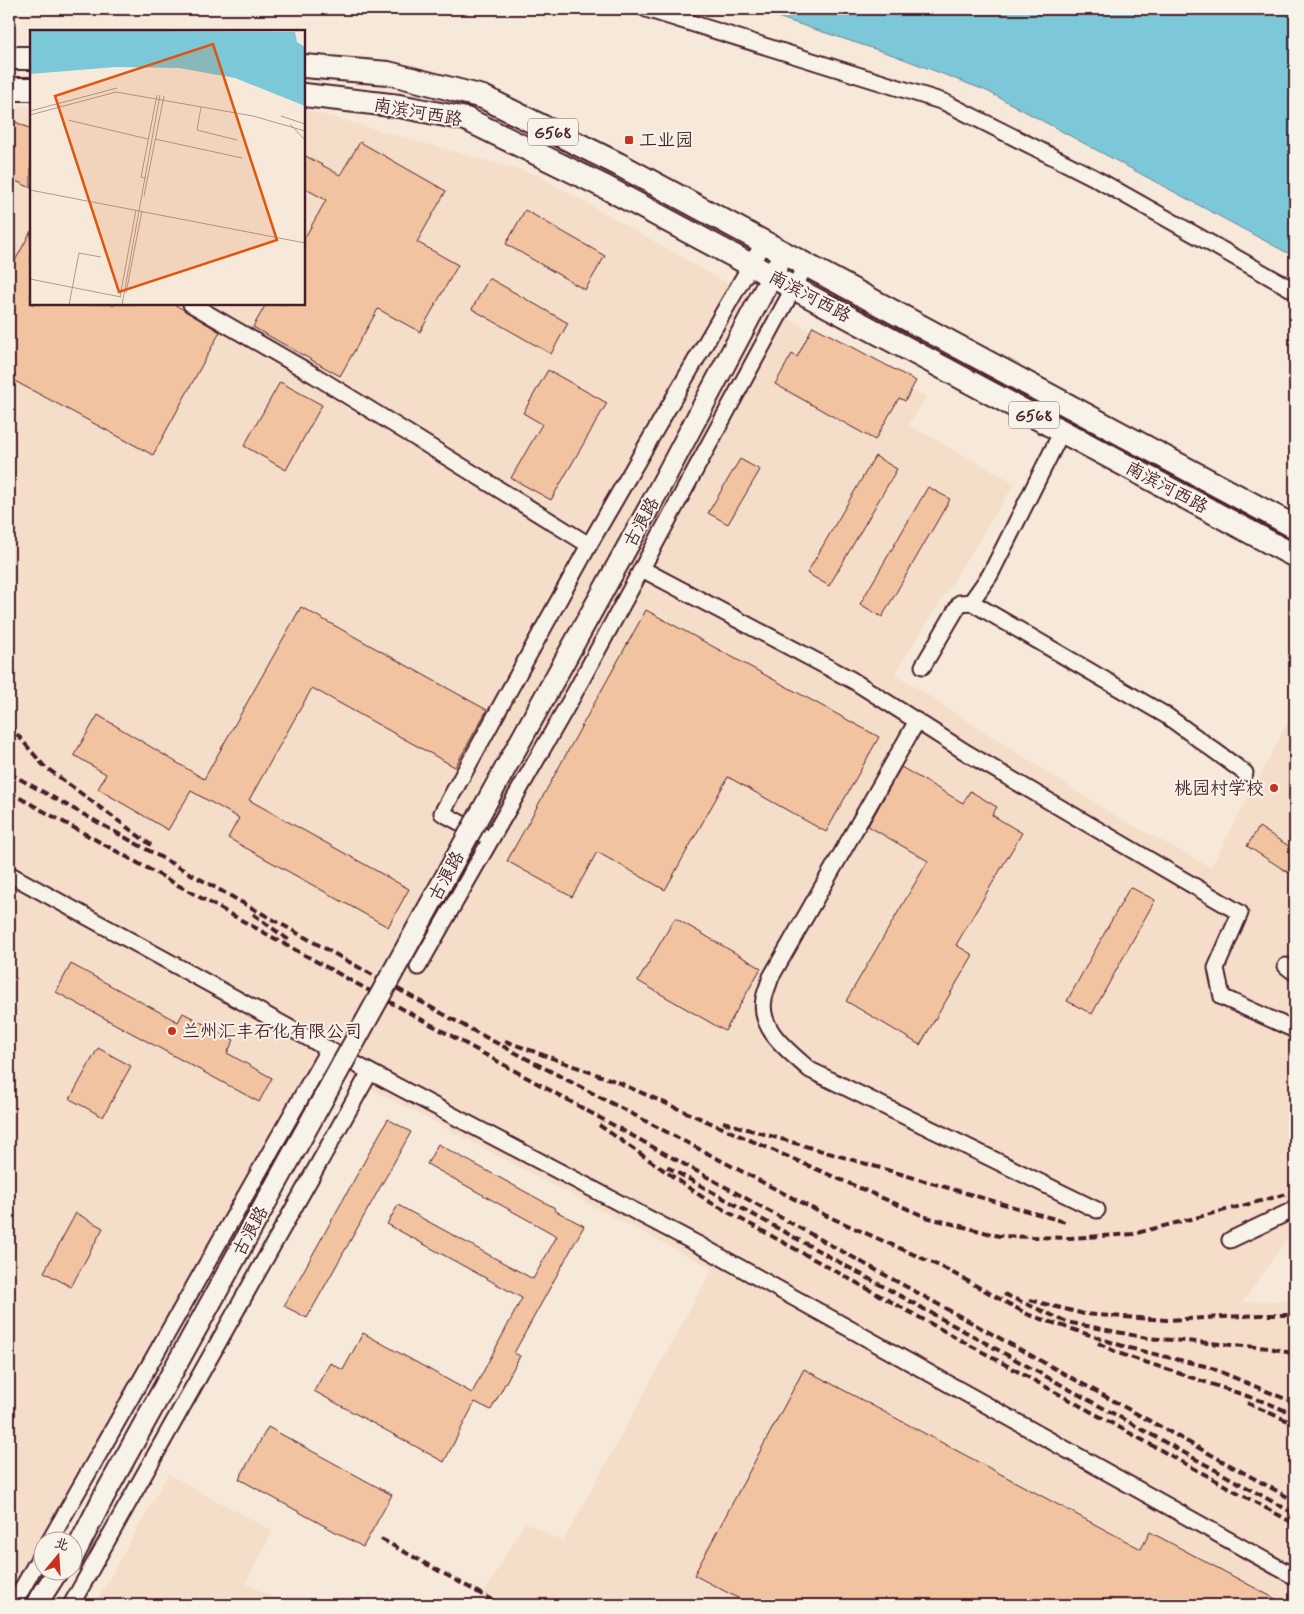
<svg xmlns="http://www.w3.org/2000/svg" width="1304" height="1614" viewBox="0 0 1304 1614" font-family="Mynerve,'LXGW WenKai TC',sans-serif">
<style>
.built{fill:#f5dec9}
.water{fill:#7bc8d9;stroke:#678493}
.building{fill:#f2c3a1;stroke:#4a1f2b}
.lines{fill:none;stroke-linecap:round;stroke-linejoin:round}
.minor-casing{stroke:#4a1f2b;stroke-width:19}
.major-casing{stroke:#4a1f2b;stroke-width:24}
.highway-casing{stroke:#4a1f2b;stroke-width:26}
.minor{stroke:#f7f3e8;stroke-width:15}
.major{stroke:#f7f3e8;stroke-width:20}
.highway{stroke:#f7f3e8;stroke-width:22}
.rail{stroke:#4a1f2b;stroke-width:4;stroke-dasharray:8 4;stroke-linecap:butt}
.major-bridge-casing{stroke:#4a1f2b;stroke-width:24;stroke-linecap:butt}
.major-bridge{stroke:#f7f3e8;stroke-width:20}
.poi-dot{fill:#c8321e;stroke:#f7f3e8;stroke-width:2}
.labels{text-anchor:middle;stroke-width:4;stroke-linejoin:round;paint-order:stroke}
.shield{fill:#f7f3e8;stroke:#7e5f64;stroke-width:1}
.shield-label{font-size:16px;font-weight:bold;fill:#4a1f2b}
.street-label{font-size:18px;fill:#4a1f2b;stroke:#f7f3e8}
.poi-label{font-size:18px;fill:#4a1f2b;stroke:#f7f3e8;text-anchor:start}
.inset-road{fill:none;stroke:#b19894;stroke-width:1}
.view{fill:#e0560e;fill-opacity:0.15;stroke:#e0560e;stroke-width:2.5}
.inset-edge{fill:none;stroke:#4a1f2b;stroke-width:2.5}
</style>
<rect width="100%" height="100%" fill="#f6e9da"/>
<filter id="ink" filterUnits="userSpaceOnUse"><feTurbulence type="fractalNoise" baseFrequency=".02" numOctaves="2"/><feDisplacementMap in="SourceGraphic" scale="10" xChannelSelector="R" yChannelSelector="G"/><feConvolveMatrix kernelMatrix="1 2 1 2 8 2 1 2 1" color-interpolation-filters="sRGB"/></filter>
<g filter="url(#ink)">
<!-- built -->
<g class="built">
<path d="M9,106H31V304H304V109L538,175L926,397L909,425L1015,483L895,674L1114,815L1211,867L1295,709V1228L1243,1302L1295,1300V1605H477L525,1522L563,1542L712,1269L314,1059L42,1549L9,1605Z"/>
<path d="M168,1474L273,1531L246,1583L287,1605H94Z"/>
</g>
<!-- water -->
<path class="water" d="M753,9H1295V257L987,91L896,56Z"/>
<!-- building -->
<g class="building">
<path d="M9,119L31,129V188L9,178Z"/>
<path d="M360,142L446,191L417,242L458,265L420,332L378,309L340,376L253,327L266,304H304V239L326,200L304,188V155L340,175Z"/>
<path d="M525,210L605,256L585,290L506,244Z"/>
<path d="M31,231V304H174L220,332L153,455L9,378V272Z"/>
<path d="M489,278L568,323L551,354L472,309Z"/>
<path d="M813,326L916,381L905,401L899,398L875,440L775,384L792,354L797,357Z"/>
<path d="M548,370L607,403L551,500L511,478L542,424L523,413Z"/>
<path d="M280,382L322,405L286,470L244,446Z"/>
<path d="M875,456L897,469L829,586L807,573Z"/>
<path d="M740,459L760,470L728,524L708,513Z"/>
<path d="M928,487L950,499L882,617L860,604Z"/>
<path d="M301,607L487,710L455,767L312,688L249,800L409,889L388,927L228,838L239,818L191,791L168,830L98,789L106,774L74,755L98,715L204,779Z"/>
<path d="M646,610L879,737L826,832L728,777L665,890L597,852L572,897L507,861Z"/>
<path d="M901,767L963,803L970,791L997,807L992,815L1022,833L956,945L973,955L920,1045L846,1001L928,861L868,826Z"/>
<path d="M1259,827L1295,850V877L1247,846Z"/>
<path d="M1130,887L1155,900L1092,1014L1067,1001Z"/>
<path d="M675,918L761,968L725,1031L638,981Z"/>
<path d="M71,964L178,1022L183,1013L234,1040L227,1053L272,1078L259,1102L56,992Z"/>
<path d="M98,1048L131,1066L103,1117L70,1099Z"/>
<path d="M388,1119L411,1132L307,1318L284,1306Z"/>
<path d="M438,1144L555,1208L554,1210L584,1226L514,1353L520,1356L491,1410L475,1402L444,1462L314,1391L330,1363L343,1370L363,1333L472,1393L522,1298L387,1224L398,1205L533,1279L557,1236L427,1164Z"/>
<path d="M76,1213L103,1228L71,1287L44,1272Z"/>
<path d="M804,1369L1141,1549L1150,1532L1287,1605H751L694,1575Z"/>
<path d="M268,1427L392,1495L363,1547L239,1479Z"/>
</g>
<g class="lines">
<defs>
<g id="minor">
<path d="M646,9L944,102L1093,177L1295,291"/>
<path d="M191,304L314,375L589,545"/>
<path d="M1062,431L990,575L971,602L1167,716L1245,773"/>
<path d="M642,569L852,680L967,753L1240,913L1216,968L1222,997L1295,1030"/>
<path d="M923,666L960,603L971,602"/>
<path d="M917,721L771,977C769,984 765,992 764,999C758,1030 790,1052 810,1070L1097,1210"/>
<path d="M481,834L442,813L589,545L764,242"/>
<path d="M9,874L370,1072L703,1247L1295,1577"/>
<path d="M1286,966L1295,973"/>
<path d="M418,967L574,694L806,265"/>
<path d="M1230,1240L1295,1209"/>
<path d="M49,1542L328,1050"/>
<path d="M13,1605L42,1553"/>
<path d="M71,1605L370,1072"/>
</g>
<g id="major">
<path d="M651,504L784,253"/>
<path d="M72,1559L103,1498"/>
<path d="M36,1605L57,1572"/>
</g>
<g id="highway">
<path d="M9,58H31"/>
<path d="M304,66L388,73L483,97L618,164L1295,527"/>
<path d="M9,89H31"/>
<path d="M304,95L399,106L466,119L607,188L1295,556"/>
</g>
</defs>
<!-- minor casing -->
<use href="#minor" class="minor-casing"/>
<!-- major casing -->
<use href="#major" class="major-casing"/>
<!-- highway casing -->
<use href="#highway" class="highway-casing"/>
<!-- minor -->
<use href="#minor" class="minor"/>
<!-- major -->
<use href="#major" class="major"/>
<!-- highway -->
<use href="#highway" class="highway"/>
<!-- rail -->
<g class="rail">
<path d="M9,725L44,766L151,845"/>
<path d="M9,773L470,1029L825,1215L944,1268L1029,1315L1129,1348L1209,1367L1295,1403"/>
<path d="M9,792L1295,1501"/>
<path d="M253,914L290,941"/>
<path d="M505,1041L623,1084"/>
<path d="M617,1082L926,1217L999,1236L1069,1238L1133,1234L1295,1192"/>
<path d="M723,1122L1065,1222"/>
<path d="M599,1125L708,1201L1295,1524"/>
<path d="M667,1167L1295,1514"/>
<path d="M1004,1294L1067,1322L1147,1338L1270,1348L1295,1354"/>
<path d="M1030,1300L1084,1314L1166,1320L1262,1315H1295"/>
<path d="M1098,1343L1118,1353L1268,1403L1295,1415"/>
<path d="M1247,1403L1295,1424"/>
<path d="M381,1539L501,1605"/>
</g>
<defs>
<path id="major-bridge" d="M103,1498L651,504"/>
</defs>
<!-- major-bridge casing -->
<use href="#major-bridge" class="major-bridge-casing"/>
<!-- major-bridge -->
<use href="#major-bridge" class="major-bridge"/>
</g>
</g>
<!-- markers -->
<g class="poi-dot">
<rect x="624" y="135" width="10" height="10" rx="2.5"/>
<circle cx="1274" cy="788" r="5"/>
<circle cx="172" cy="1031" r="5"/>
</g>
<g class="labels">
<!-- shield labels -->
<g class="shield">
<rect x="528" y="118.5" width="50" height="27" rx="4"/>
<rect x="1009" y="401.5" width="50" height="27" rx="4"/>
</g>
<g class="shield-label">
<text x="553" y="138">G568</text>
<text x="1034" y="421">G568</text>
</g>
<!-- street labels -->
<g class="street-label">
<text transform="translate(418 112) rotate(10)" y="6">南滨河西路</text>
<text transform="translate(810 296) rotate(28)" y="6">南滨河西路</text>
<text transform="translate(1167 487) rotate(28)" y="6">南滨河西路</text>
<text transform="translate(641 522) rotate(-61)" y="6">古浪路</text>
<text transform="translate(446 876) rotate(-61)" y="6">古浪路</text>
<text transform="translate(250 1231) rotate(-61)" y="6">古浪路</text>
</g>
<!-- poi labels -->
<g class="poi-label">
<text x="639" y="146">工业园</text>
<text x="1264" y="794" text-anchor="end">桃园村学校</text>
<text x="182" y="1037">兰州汇丰石化有限公司</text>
</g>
</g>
<!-- overview -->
<g transform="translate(30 30)">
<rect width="275" height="275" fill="#f6e9da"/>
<path d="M0,0L265,2L267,12L275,17V76L205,48L149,38L86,37L0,44Z" fill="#7bc8d9"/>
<path class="inset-road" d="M171,77L167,100L207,110M0,81L87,58M0,85L86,62L223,86L275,101M251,86L275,94M38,90L118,109M260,94L275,110M125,109L212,128M116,148L111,147L127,65M0,160L275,213M114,166L134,66M0,249L91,267M96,263L112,181M90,267L106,180M39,275L49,223L71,227M92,275L130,65"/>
<path class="view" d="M183,14L247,210L89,262L25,66Z"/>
<rect width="275" height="275" class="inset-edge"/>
</g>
<!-- margin -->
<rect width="1304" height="1614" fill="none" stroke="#f7f3e8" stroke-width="30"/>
<rect x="15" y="15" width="1274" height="1584" fill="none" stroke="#4a1f2b" stroke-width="2" filter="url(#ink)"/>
<!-- north arrow -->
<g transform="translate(58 1556) rotate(18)"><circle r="24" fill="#f7f3e8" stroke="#b29e9c"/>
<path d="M0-4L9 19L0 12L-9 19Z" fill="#c8321e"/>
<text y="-8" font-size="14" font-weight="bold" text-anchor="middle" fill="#4a1f2b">北</text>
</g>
</svg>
